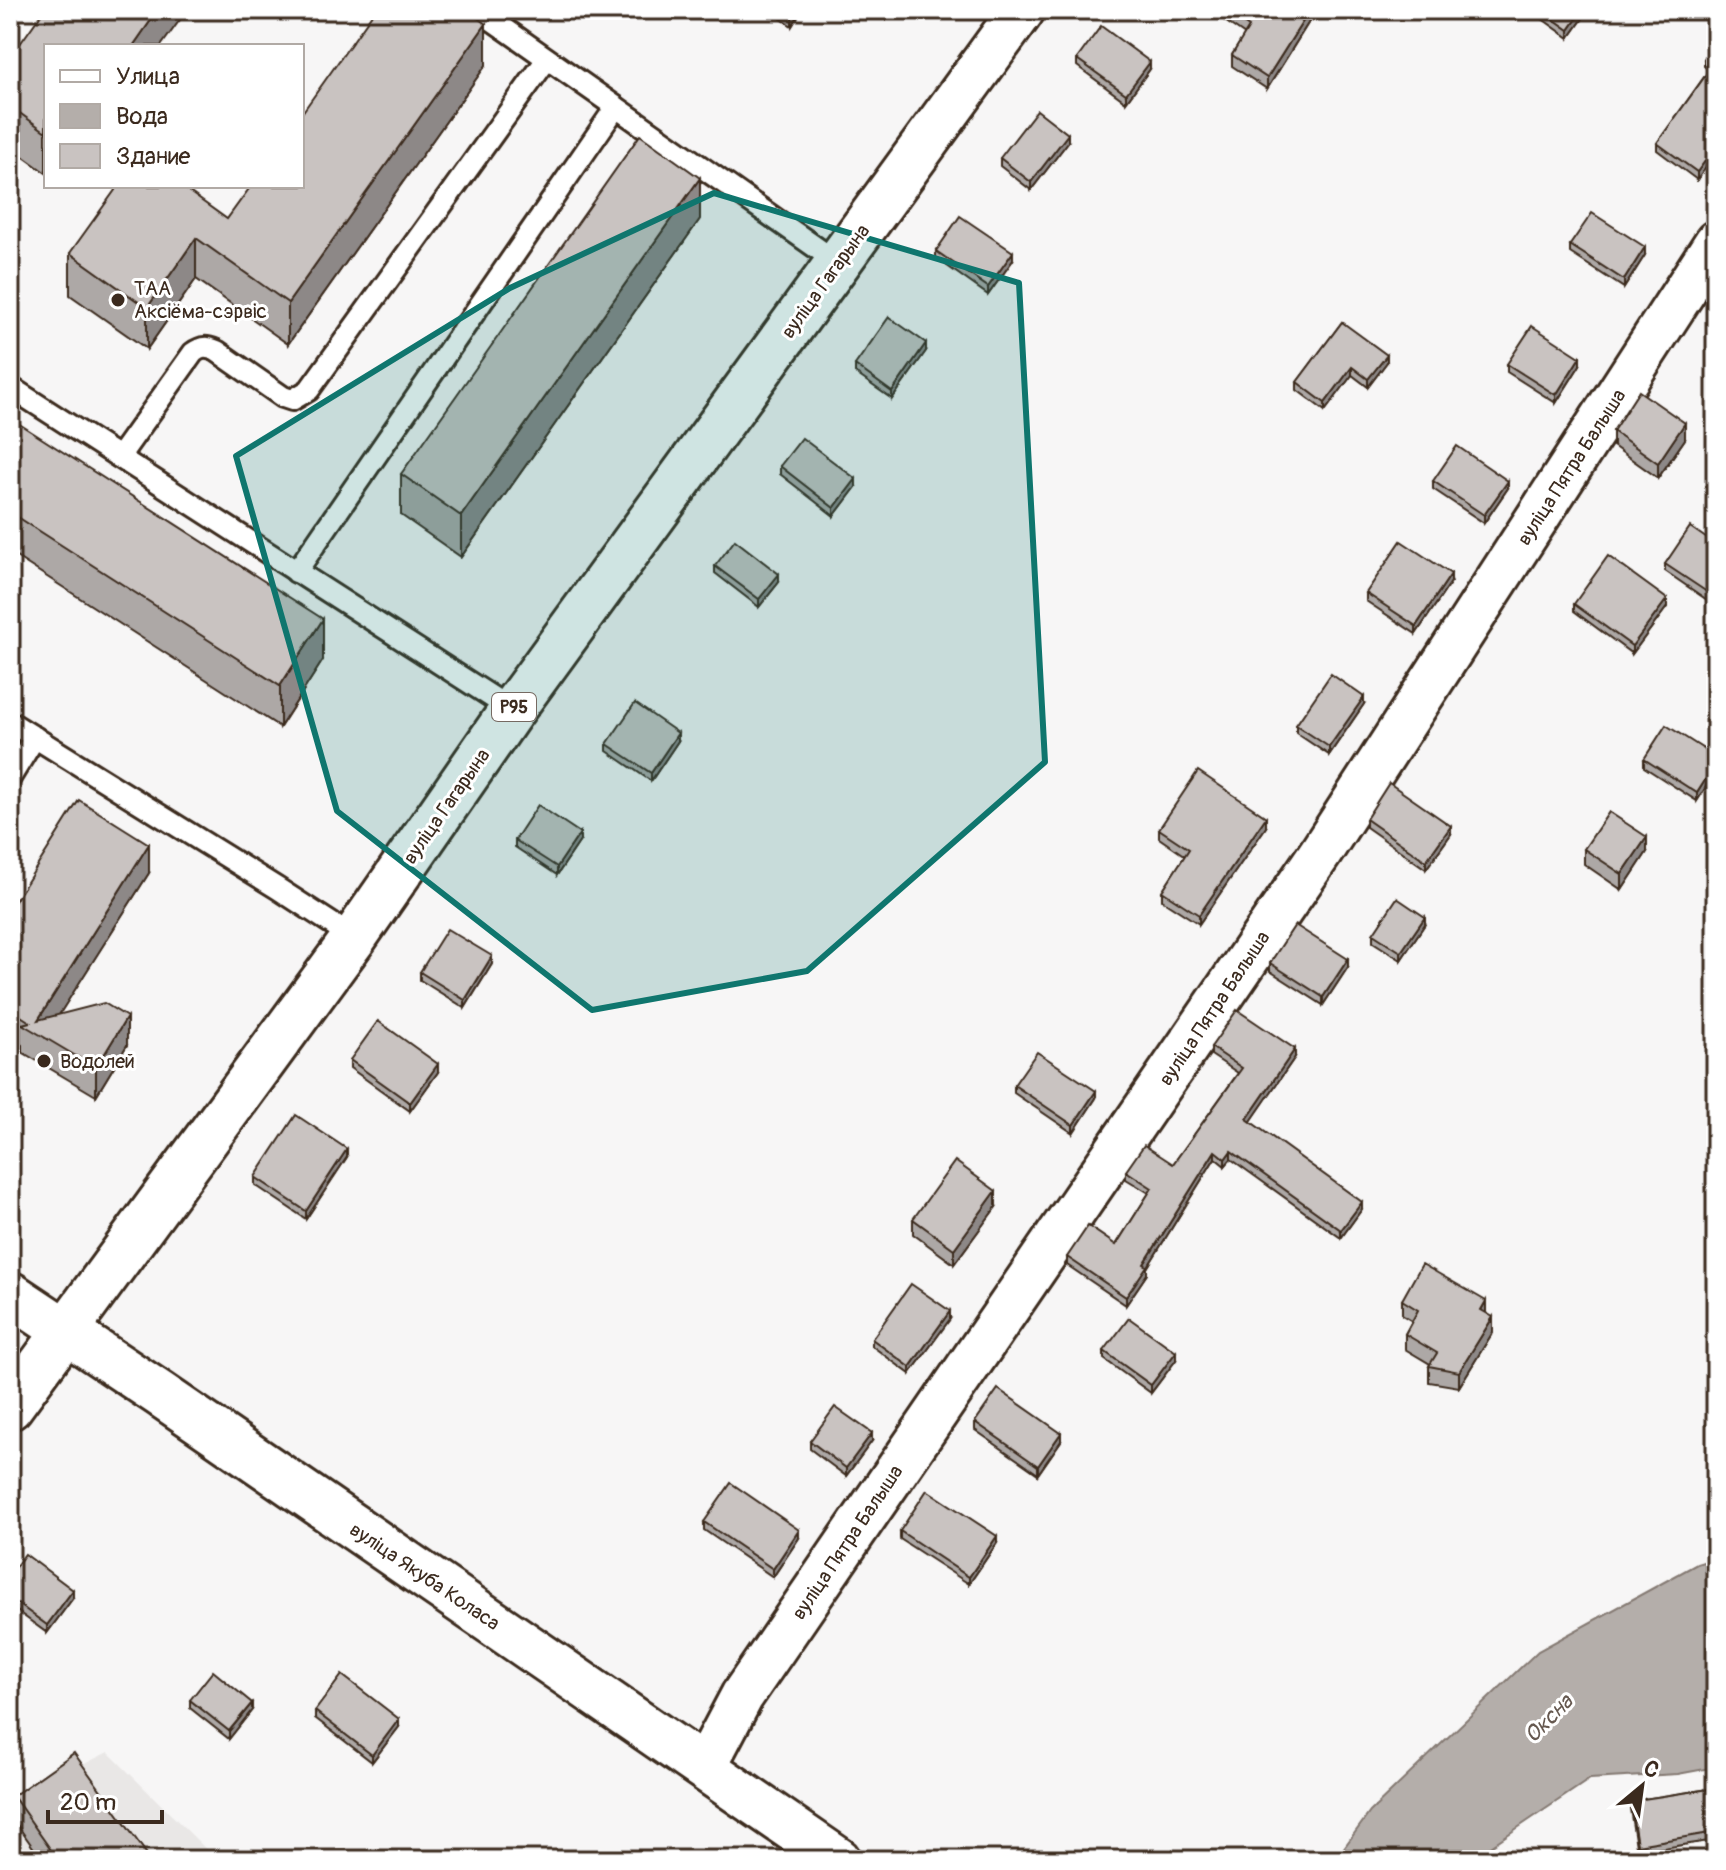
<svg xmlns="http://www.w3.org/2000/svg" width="1726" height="1870" viewBox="0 0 1726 1870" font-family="Pangolin,sans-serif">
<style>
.built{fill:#e9e7e6}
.water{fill:#b4aeaa;stroke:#847972;stroke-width:2}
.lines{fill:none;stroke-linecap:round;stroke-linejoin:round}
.lane-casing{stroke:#3b2a1e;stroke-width:26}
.street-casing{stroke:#3b2a1e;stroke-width:48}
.secondary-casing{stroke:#3b2a1e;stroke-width:50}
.primary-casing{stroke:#3b2a1e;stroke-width:50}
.lane{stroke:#fff;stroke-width:20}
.street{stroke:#fff;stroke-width:42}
.secondary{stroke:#fff;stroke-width:44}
.primary{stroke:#fff;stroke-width:44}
.wall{fill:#ada8a6;stroke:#3b2a1e;stroke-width:2}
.shaded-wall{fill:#8d8887;stroke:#3b2a1e;stroke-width:2}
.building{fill:#c9c3c1;stroke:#3b2a1e;stroke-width:2}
.marked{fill:#0f766e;fill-opacity:0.2;stroke:#0f766e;stroke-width:6;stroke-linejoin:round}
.poi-dot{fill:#3b2a1e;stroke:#fff;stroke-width:3}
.labels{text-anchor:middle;stroke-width:6;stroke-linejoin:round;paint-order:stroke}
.shield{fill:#fff;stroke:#766a62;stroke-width:2}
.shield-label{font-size:18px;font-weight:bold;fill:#3b2a1e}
.street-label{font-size:20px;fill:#3b2a1e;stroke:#fff}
.poi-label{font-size:20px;fill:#3b2a1e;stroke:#fff;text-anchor:start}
.water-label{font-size:22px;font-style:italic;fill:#65584f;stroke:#fff}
</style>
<rect width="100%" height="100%" fill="#f7f6f6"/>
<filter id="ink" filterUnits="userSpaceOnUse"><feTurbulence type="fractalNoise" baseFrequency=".0125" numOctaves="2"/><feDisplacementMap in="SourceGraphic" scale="16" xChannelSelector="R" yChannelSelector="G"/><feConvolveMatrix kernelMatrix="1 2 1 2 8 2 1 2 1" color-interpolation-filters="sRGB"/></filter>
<g filter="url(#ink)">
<!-- built -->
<path class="built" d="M108,1752L217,1860H10V1802Z"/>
<!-- water -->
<path class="water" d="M1716,1558V1767L1678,1774L1590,1779L1470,1860H1335L1370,1812L1538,1651L1697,1564Z"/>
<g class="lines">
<defs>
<g id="lane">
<path d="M478,10L838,263"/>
<path d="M10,387L512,710"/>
<path d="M119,457L193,353C202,346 207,347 217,351L283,397L292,400L309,390L547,59"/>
<path d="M296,572L616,107"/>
<path d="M10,722L277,888L354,938"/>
<path d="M10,778L35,737"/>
</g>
<path id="street" d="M704,1768L742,1696L1321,852L1716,242"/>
<path id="secondary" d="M10,1294L160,1394L838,1860"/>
<path id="primary" d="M10,1407L354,938L512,710L1022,10"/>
</defs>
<!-- lane casing -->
<use href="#lane" class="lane-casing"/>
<!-- street casing -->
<use href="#street" class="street-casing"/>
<!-- secondary casing -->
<use href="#secondary" class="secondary-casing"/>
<!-- primary casing -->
<use href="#primary" class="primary-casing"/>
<!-- lane -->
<use href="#lane" class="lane"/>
<!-- street -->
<use href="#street" class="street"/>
<!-- secondary -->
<use href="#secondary" class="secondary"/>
<!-- primary -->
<use href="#primary" class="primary"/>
</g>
<!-- wall -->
<g class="wall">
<path d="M768,10H802L792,26Z"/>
<path d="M1209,10H1312V17L1267,89L1232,66V55L1245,35Z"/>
<path d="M1534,10H1589L1569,38L1534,13Z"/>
<path d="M1671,10H1682L1679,15Z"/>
<path d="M1716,40L1697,180L1657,150V143L1709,70L1704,66V59Z"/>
<path d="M46,46V173L10,147V58Z"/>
<path d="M1077,59L1150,69L1126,102L1077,66Z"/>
<path d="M486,65L288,344L196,279L147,349L70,295V253L227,219Z"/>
<path d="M1068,142L1031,190L1000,166V158Z"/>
<path d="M700,219L461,557L401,515V474Z"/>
<path d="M1570,245L1645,255L1624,288L1570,253Z"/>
<path d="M936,251L1013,260L988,295L936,258Z"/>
<path d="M1342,322L1387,362L1368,387L1352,375L1325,411L1297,390V382Z"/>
<path d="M926,351L892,399L855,373V365Z"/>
<path d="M1507,364L1580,365L1556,403L1507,372Z"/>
<path d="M10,418L323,660L280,727L10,553Z"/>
<path d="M1613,431L1685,439L1658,478L1613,446Z"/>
<path d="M780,466L856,487L834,516L780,474Z"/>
<path d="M1433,481L1508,488L1484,523L1433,489Z"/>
<path d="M1716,545V606L1665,571V564Z"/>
<path d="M715,566L779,582L759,607L715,573Z"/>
<path d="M1451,582L1416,634L1366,601V593Z"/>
<path d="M1574,604L1667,607L1632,654L1574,611Z"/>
<path d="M1364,704L1329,755L1296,733V725Z"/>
<path d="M678,741L651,781L607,751V744Z"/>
<path d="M1716,757V771L1697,801L1644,767V759Z"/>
<path d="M1366,819L1451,834L1426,869L1366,827Z"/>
<path d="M1266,827L1199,924L1162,900V891L1185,856L1159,838V829Z"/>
<path d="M515,840L580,841L557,875L515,847Z"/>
<path d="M1584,849L1647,852L1622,890L1584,864Z"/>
<path d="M149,873L59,1014L127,1045L96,1096L22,1052V1045L10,1037V909Z"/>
<path d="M1425,924L1401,960L1373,942V934Z"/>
<path d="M1270,963L1348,967L1323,1005L1270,971Z"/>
<path d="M492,964L465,1008L420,980V972Z"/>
<path d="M1211,1047L1295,1057L1250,1122L1362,1209L1341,1238L1231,1159L1225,1166L1215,1158L1147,1268V1274L1126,1305L1067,1265V1257L1116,1245L1149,1193L1126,1179V1171L1173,1164L1238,1073L1211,1055Z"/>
<path d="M350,1060L438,1072L410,1111L350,1068Z"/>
<path d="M1014,1085L1096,1098L1073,1133L1014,1093Z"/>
<path d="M347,1157L306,1219L255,1185V1177Z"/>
<path d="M996,1207L954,1264L913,1234V1219Z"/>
<path d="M1402,1300L1486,1313L1493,1332L1459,1387L1429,1382V1366L1430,1364L1405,1349V1334L1412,1321L1402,1315Z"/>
<path d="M950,1319L910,1374L872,1346V1339Z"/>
<path d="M1104,1351L1176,1360L1151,1393L1104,1359Z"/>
<path d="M975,1422L1061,1441L1038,1474L975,1430Z"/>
<path d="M810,1441H872L846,1476L810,1449Z"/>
<path d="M704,1522L799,1538L773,1577L704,1530Z"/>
<path d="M900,1531L997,1543L969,1584L900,1539Z"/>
<path d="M10,1574L73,1598L47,1633L10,1606Z"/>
<path d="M190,1700L252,1710L229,1739L190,1708Z"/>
<path d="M315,1711L399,1727L372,1762L315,1718Z"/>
<path d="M1716,1788V1840L1637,1852L1630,1809V1801Z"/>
<path d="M13,1796L151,1860H42L13,1819Z"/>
</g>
<!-- shaded-wall -->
<g class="shaded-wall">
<path d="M158,10H187L161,46H133Z"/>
<path d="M792,10H802L792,26Z"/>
<path d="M1310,10H1312V17L1267,89V78Z"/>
<path d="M1583,10H1589L1569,38V30Z"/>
<path d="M486,24V65L288,344V303Z"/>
<path d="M1150,62V69L1126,102V94Z"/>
<path d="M1068,134V142L1031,190V182Z"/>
<path d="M1716,146V154L1697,180V172Z"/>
<path d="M700,178V219L461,557V516Z"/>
<path d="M196,238V279L147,349V308Z"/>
<path d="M1645,247V255L1624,288V280Z"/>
<path d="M1013,252V260L988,295V287Z"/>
<path d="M926,343V351L892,399V392Z"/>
<path d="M1387,355V362L1368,387V379Z"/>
<path d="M1580,357V365L1556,403V395Z"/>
<path d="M1352,367V375L1325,411V403Z"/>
<path d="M1685,423V439L1658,478V463Z"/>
<path d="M856,479V487L834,516V508Z"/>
<path d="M1508,481V488L1484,523V515Z"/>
<path d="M779,574V582L759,607V599Z"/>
<path d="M1451,574V582L1416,634V626Z"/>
<path d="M1667,599V607L1632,654V646Z"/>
<path d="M323,619V660L280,727V686Z"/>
<path d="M1364,697V704L1329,755V747Z"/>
<path d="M678,733V741L651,781V773Z"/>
<path d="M1716,763V771L1697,801V793Z"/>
<path d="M1266,817V827L1199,924V915Z"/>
<path d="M1451,826V834L1426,869V861Z"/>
<path d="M580,833V841L557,875V867Z"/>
<path d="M1647,837V852L1622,890V874Z"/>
<path d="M149,844V873L45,1037L38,1020Z"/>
<path d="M1425,917V924L1401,960V952Z"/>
<path d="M492,956V964L465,1008V1000Z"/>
<path d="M1348,959V967L1323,1005V997Z"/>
<path d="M127,1017V1045L96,1096V1068Z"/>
<path d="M1295,1049V1057L1247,1127V1119Z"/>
<path d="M438,1064V1072L410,1111V1103Z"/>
<path d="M1096,1091V1098L1073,1133V1125Z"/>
<path d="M347,1149V1157L306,1219V1211Z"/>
<path d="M1215,1151V1158L1147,1268V1274L1126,1305V1297L1144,1264Z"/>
<path d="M1231,1151V1159L1225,1166V1159Z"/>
<path d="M996,1191V1207L954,1264V1249Z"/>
<path d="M1362,1202V1209L1341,1238V1230Z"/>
<path d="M1486,1301V1316L1481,1310Z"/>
<path d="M950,1311V1319L910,1374V1367Z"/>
<path d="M1493,1317V1332L1459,1387V1372Z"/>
<path d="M1176,1352V1360L1151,1393V1385Z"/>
<path d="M872,1433V1441L846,1476V1468Z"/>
<path d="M1061,1433V1441L1038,1474V1466Z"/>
<path d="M799,1530V1538L773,1577V1569Z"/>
<path d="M997,1536V1543L969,1584V1577Z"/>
<path d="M73,1590V1598L47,1633V1625Z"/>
<path d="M252,1703V1710L229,1739V1731Z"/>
<path d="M399,1719V1727L372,1762V1755Z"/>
</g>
<!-- building -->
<g class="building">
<path d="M44,10H158L133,46H46V132L10,106V58Z"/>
<path d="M375,10H466L486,24L288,303L196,238L147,308L70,253L118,186H181L227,219L251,186H302V113Z"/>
<path d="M1224,10H1310L1267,78L1232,55L1249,27Z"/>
<path d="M1541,10H1583L1569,30Z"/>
<path d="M1101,26L1150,62L1126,94L1077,59Z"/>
<path d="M1716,40V146L1697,172L1657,143L1713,65L1704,59Z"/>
<path d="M1037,110L1068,134L1031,182L1000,158Z"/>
<path d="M640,135L700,178L461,516L401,474Z"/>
<path d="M1592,213L1645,247L1624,280L1570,245Z"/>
<path d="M960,216L1013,252L988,287L936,251Z"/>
<path d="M889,317L926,343L892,392L855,365Z"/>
<path d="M1342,322L1387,355L1368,379L1352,367L1325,403L1297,382Z"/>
<path d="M1532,326L1580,357L1556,395L1507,364Z"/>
<path d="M1639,391L1685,423L1658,463L1613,431Z"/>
<path d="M10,418L323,619L280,686L10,512Z"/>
<path d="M802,438L856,479L834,508L780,466Z"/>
<path d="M1457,446L1508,481L1484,515L1433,481Z"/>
<path d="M1690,527L1716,545V598L1665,564Z"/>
<path d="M735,540L779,574L759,599L715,566Z"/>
<path d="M1401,541L1451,574L1416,626L1366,593Z"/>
<path d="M1608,556L1667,599L1632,646L1574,604Z"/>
<path d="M1331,674L1364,697L1329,747L1296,725Z"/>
<path d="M635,703L678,733L651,773L607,744Z"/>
<path d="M1666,725L1716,757V763L1697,793L1644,759Z"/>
<path d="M1198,771L1266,817L1199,915L1162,891L1189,849L1159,829Z"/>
<path d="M1389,783L1451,826L1426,861L1366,819Z"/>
<path d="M79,800L149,844L38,1020L104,1003L127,1017L96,1068L22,1024L30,1022L10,1009V909Z"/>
<path d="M538,805L580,833L557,867L515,840Z"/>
<path d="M1609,812L1647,837L1622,874L1584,849Z"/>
<path d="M1397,898L1425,917L1401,952L1373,934Z"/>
<path d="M1295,925L1348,959L1323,997L1270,963Z"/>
<path d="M447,929L492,956L465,1000L420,972Z"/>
<path d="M1237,1010L1295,1049L1247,1119L1362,1202L1341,1230L1231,1151L1225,1159L1215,1151L1144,1264L1147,1266L1126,1297L1067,1257L1088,1226L1116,1245L1152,1188L1126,1171L1144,1145L1173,1164L1242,1068L1211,1047Z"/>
<path d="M378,1021L438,1064L410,1103L350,1060Z"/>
<path d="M1037,1052L1096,1091L1073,1125L1014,1085Z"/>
<path d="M296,1115L347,1149L306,1211L255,1177Z"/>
<path d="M955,1161L996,1191L954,1249L913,1219Z"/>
<path d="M1422,1264L1486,1301L1481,1310L1493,1317L1459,1372L1429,1366L1437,1353L1405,1334L1418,1310L1402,1300Z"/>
<path d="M911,1284L950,1311L910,1367L872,1339Z"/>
<path d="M1129,1318L1176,1352L1151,1385L1104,1351Z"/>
<path d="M998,1389L1061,1433L1038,1466L975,1422Z"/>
<path d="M835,1407L872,1433L846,1468L810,1441Z"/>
<path d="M731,1483L799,1530L773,1569L704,1522Z"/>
<path d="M927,1490L997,1536L969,1577L900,1531Z"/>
<path d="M25,1554L73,1590L47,1625L10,1598V1574Z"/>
<path d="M213,1671L252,1703L229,1731L190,1700Z"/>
<path d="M342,1675L399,1719L372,1755L315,1711Z"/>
<path d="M74,1753L151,1860H58L13,1796Z"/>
<path d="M1716,1788V1832L1637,1845L1630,1801Z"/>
<path d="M571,1854L581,1860H567Z"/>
</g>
</g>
<!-- marked area -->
<path class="marked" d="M714,193L1019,283L1045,762L807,971L592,1010L337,811L236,456L510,288Z"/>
<!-- markers -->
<g class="poi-dot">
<circle cx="118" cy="300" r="8"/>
<circle cx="44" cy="1061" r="8"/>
</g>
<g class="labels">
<!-- shield labels -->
<rect class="shield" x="492" y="693" width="44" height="28" rx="6"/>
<g class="shield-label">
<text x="514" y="713">Р95</text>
</g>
<!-- street labels -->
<g class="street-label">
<text transform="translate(825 281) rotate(-54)" y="7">вуліца Гагарына</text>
<text transform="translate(1571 467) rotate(-57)" y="7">вуліца Пятра Балыша</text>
<text transform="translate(446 806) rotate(-55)" y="7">вуліца Гагарына</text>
<text transform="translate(1214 1008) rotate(-56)" y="7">вуліца Пятра Балыша</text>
<text transform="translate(847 1542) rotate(-56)" y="7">вуліца Пятра Балыша</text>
<text transform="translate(425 1576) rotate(34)" y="7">вуліца Якуба Коласа</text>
</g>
<!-- poi labels -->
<g class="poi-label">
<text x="134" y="295">ТАА<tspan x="134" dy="23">Аксіёма-сэрвіс</tspan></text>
<text x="60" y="1068">Водолей</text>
</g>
<!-- water labels -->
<g class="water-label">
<text transform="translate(1548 1718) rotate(-45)" y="8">Оксна</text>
</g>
</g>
<!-- margin -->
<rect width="1726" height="1870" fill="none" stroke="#fff" stroke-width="40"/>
<rect x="20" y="20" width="1686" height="1830" fill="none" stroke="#3b2a1e" stroke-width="3" filter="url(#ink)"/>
<!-- legend -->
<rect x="44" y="44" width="260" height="144" fill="#ffffff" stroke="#b1aaa5" stroke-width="2"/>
<rect x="60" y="70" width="40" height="12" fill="#ffffff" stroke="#b1aaa5" stroke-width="2"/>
<text x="116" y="84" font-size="24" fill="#3b2a1e">Улица</text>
<rect x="60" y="104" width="40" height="24" fill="#b4aeaa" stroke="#b1aaa5" stroke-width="2"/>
<text x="116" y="124" font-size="24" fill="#3b2a1e">Вода</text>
<rect x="60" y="144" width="40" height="24" fill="#c9c3c1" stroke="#b1aaa5" stroke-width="2"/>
<text x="116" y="164" font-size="24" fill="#3b2a1e">Здание</text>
<!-- north arrow -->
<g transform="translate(1642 1786) rotate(29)" stroke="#ffffff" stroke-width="6" paint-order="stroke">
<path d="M0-6L14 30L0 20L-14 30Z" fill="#3b2a1e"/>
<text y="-12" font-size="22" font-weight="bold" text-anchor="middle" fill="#3b2a1e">С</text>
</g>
<!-- scale -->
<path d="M48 1810v12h114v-12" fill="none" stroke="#3b2a1e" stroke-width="4"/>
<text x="60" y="1810" font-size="24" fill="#3b2a1e" stroke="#ffffff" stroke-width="6" paint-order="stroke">20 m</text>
</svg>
